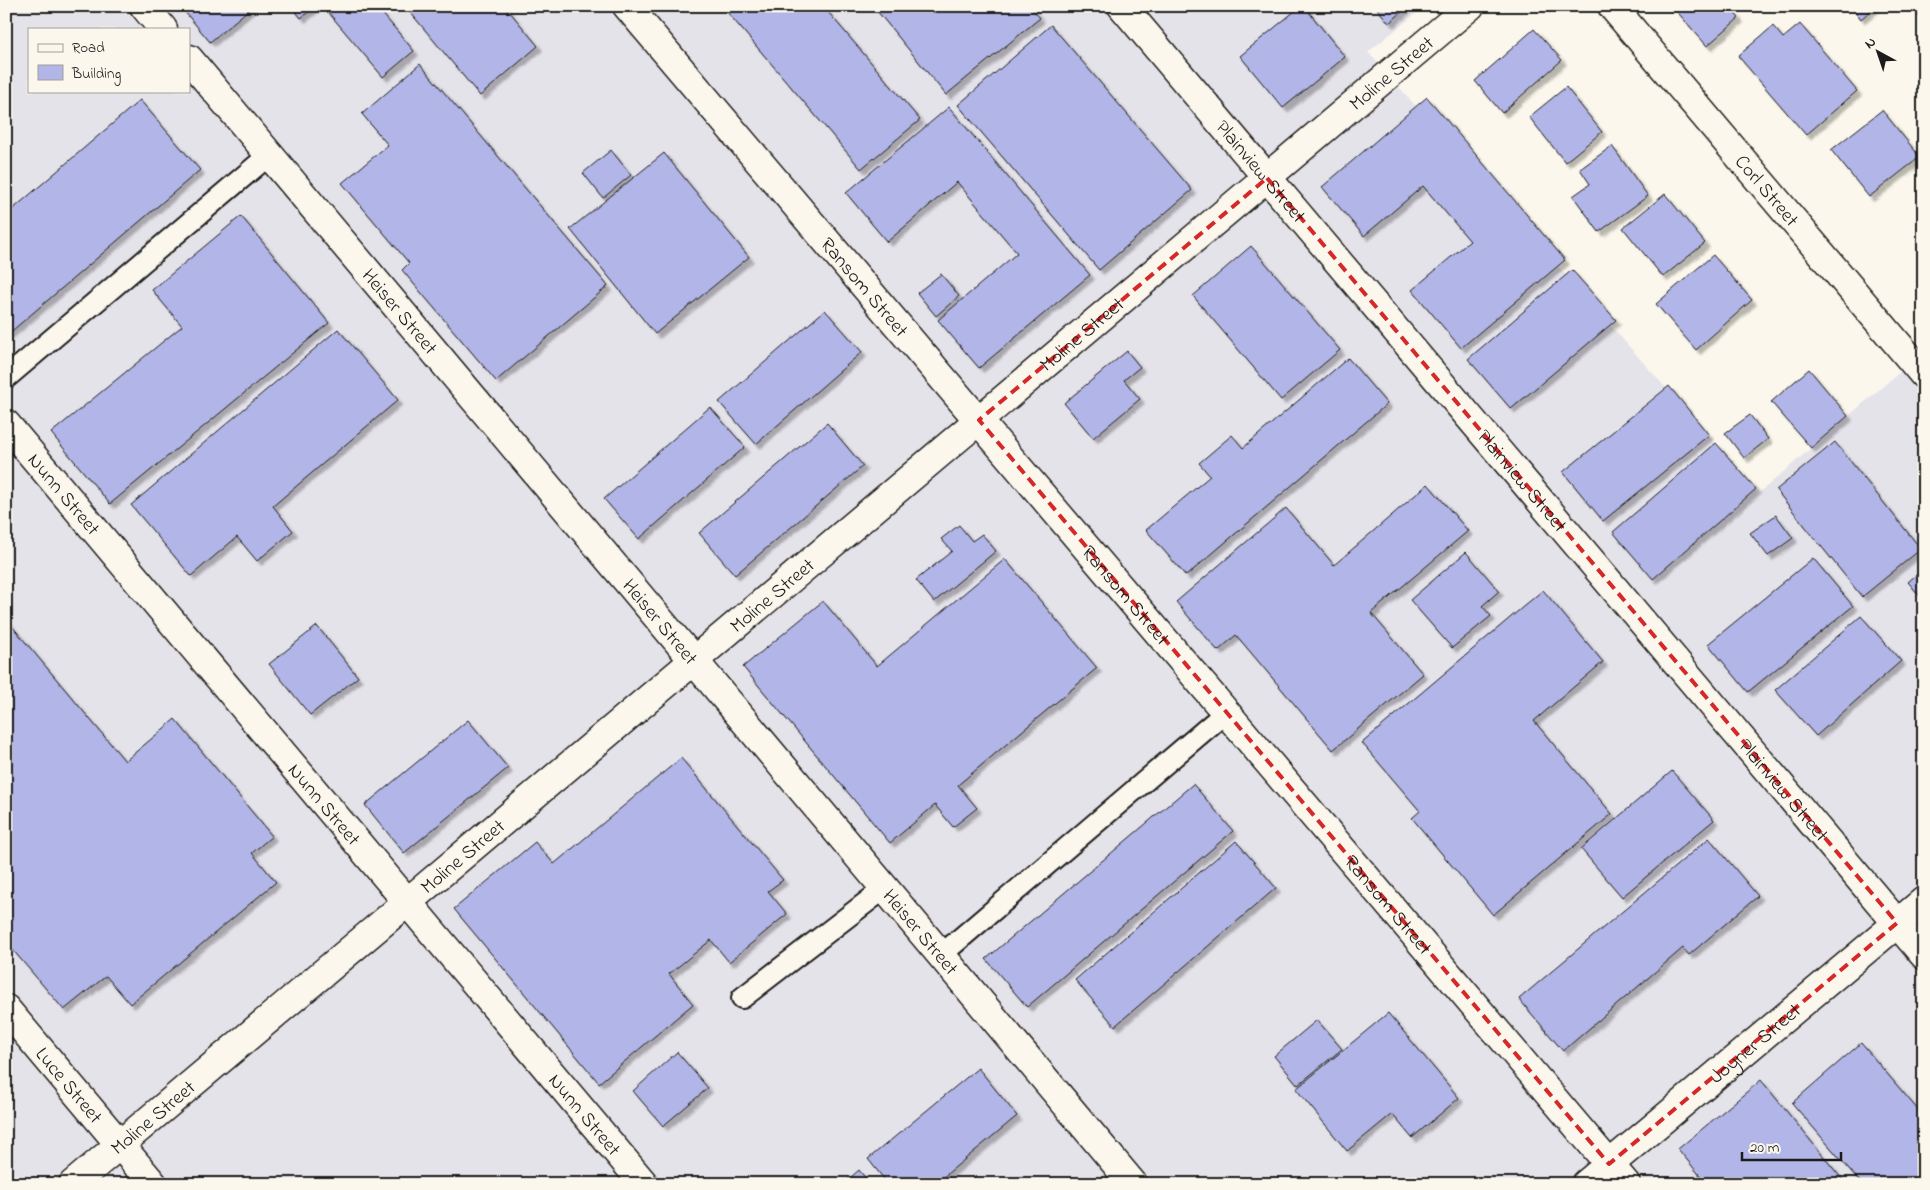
<svg xmlns="http://www.w3.org/2000/svg" width="1930" height="1190" viewBox="0 0 1930 1190" font-family="'Indie Flower',sans-serif">
<style>
.built{fill:#e5e3ea;fill-rule:evenodd}
.building{fill:#b1b5e7;stroke:#1c1c1c;filter:url(#shadow)}
.lines{fill:none;stroke-linecap:round;stroke-linejoin:round}
.service-casing{stroke:#1c1c1c;stroke-width:24}
.minor-casing{stroke:#1c1c1c;stroke-width:31}
.service{stroke:#fbf7ec;stroke-width:20}
.minor{stroke:#fbf7ec;stroke-width:28}
.marked{fill:none;stroke:#d62828;stroke-width:4;stroke-dasharray:10 6;stroke-linejoin:round}
.labels{text-anchor:middle;stroke-width:4;stroke-linejoin:round;paint-order:stroke}
.street-label{font-size:20px;fill:#1c1c1c;stroke:#fbf7ec}
</style>
<defs>
<filter id="shadow"><feDropShadow dx="4.5" dy="4.5" stdDeviation="1" flood-color="#0004"/></filter>
</defs>
<rect width="100%" height="100%" fill="#fbf7ec"/>
<filter id="ink" filterUnits="userSpaceOnUse"><feTurbulence type="fractalNoise" baseFrequency=".02" numOctaves="2"/><feDisplacementMap in="SourceGraphic" scale="10" xChannelSelector="R" yChannelSelector="G"/><feConvolveMatrix kernelMatrix="1 2 1 2 8 2 1 2 1" color-interpolation-filters="sRGB"/></filter>
<g filter="url(#ink)">
<!-- built -->
<path class="built" d="M6,6H1425L1368,52L1759,493L1902,370L1924,397V1184H6ZM29,29H189V91H29Z"/>
<!-- building -->
<g class="building">
<path d="M180,6H253L210,42Z"/>
<path d="M291,6H316L301,18Z"/>
<path d="M323,6H376L414,51L383,77Z"/>
<path d="M405,6H505L538,46L480,96Z"/>
<path d="M722,6H823L920,120L861,169Z"/>
<path d="M873,6H1030L1040,18L946,95Z"/>
<path d="M1301,6H1304L1345,57L1283,108L1240,56Z"/>
<path d="M1375,6H1409L1389,23Z"/>
<path d="M1672,6H1728L1739,18L1707,46Z"/>
<path d="M1851,6H1876L1861,19Z"/>
<path d="M1911,6H1924V22Z"/>
<path d="M1800,24L1857,91L1806,135L1738,56L1773,26L1783,38Z"/>
<path d="M1051,25L1192,190L1099,270L958,105Z"/>
<path d="M1534,29L1562,60L1502,113L1475,81Z"/>
<path d="M420,64L608,286L496,381L402,270L409,263L342,183L388,145L362,114Z"/>
<path d="M1566,87L1602,132L1565,162L1529,117Z"/>
<path d="M1427,97L1565,260L1461,348L1412,290L1470,241L1423,186L1364,236L1322,187Z"/>
<path d="M140,100L200,170L6,336V215Z"/>
<path d="M949,107L1090,275L979,368L938,320L1017,253L957,182L887,242L846,193Z"/>
<path d="M1882,110L1920,157L1869,197L1831,150Z"/>
<path d="M1612,146L1648,196L1599,232L1573,196L1590,184L1580,169Z"/>
<path d="M611,150L631,175L603,198L583,173Z"/>
<path d="M664,153L749,257L655,334L570,229Z"/>
<path d="M1665,194L1705,243L1663,277L1623,228Z"/>
<path d="M241,216L329,323L110,504L51,433L182,326L152,290Z"/>
<path d="M1251,246L1340,350L1281,400L1193,296Z"/>
<path d="M1713,255L1752,300L1696,350L1656,304Z"/>
<path d="M1572,270L1616,320L1511,409L1468,359Z"/>
<path d="M941,274L959,296L936,316L917,293Z"/>
<path d="M825,310L862,352L756,444L719,402Z"/>
<path d="M338,329L398,400L273,506L293,531L257,561L237,537L191,576L131,505Z"/>
<path d="M1127,351L1140,367L1124,380L1140,399L1093,438L1064,403Z"/>
<path d="M1348,358L1387,404L1186,576L1146,530L1210,476L1199,463L1232,435L1243,448Z"/>
<path d="M1809,369L1848,416L1811,448L1771,402Z"/>
<path d="M1669,386L1709,435L1603,521L1563,472Z"/>
<path d="M710,407L745,447L639,539L604,499Z"/>
<path d="M1750,415L1768,439L1744,458L1725,433Z"/>
<path d="M827,423L863,466L735,575L699,533Z"/>
<path d="M1835,442L1921,549L1862,597L1776,490Z"/>
<path d="M1716,443L1756,489L1653,579L1613,532Z"/>
<path d="M1428,484L1468,531L1371,613L1423,674L1333,750L1236,635L1218,651L1176,602L1286,508L1334,565Z"/>
<path d="M1776,515L1793,538L1768,556L1750,533Z"/>
<path d="M959,525L972,541L982,534L996,551L934,602L916,580L952,551L941,539Z"/>
<path d="M1466,552L1499,591L1482,606L1491,616L1452,648L1410,600Z"/>
<path d="M1813,558L1853,606L1748,692L1708,644Z"/>
<path d="M1005,559L1097,668L958,785L977,808L953,827L935,805L890,843L743,667L823,601L877,666Z"/>
<path d="M1924,568V601L1908,582Z"/>
<path d="M1543,590L1603,662L1534,721L1612,814L1493,915L1412,818L1420,811L1362,743Z"/>
<path d="M1861,616L1901,661L1816,736L1775,690Z"/>
<path d="M6,619L125,761L175,719L272,836L252,853L276,882L130,1004L106,976L64,1010L6,942V862L8,860L6,858Z"/>
<path d="M317,626L358,677L310,715L269,664Z"/>
<path d="M468,720L508,768L404,853L365,805Z"/>
<path d="M681,758L783,880L768,891L787,914L729,962L711,940L669,974L693,1004L599,1083L454,909L535,842L554,864Z"/>
<path d="M1672,771L1714,820L1622,897L1581,849Z"/>
<path d="M1193,784L1233,831L1027,1007L986,959Z"/>
<path d="M1709,838L1758,896L1689,955L1683,948L1563,1051L1519,999Z"/>
<path d="M1236,841L1276,888L1115,1026L1075,980Z"/>
<path d="M1388,1013L1459,1098L1412,1138L1392,1114L1347,1151L1296,1089Z"/>
<path d="M1317,1020L1342,1049L1298,1085L1274,1056Z"/>
<path d="M1861,1043L1924,1117V1184H1862L1792,1103Z"/>
<path d="M677,1052L708,1088L663,1126L633,1091Z"/>
<path d="M978,1068L1017,1116L935,1184H888L868,1159Z"/>
<path d="M1761,1080L1846,1184H1707L1678,1149Z"/>
<path d="M859,1170L870,1184H843Z"/>
</g>
<g class="lines">
<defs>
<g id="service">
<path d="M6,378L269,155"/>
<path d="M941,955L1226,712"/>
<path d="M742,998L885,888"/>
</g>
<g id="minor">
<path d="M144,6L163,29"/>
<path id="s1" d="M627,6L1626,1184"/>
<path id="s2" d="M1122,6L1924,955"/>
<path id="s3" d="M1612,6L1924,375"/>
<path id="s4" d="M189,59L1133,1184"/>
<path id="s5" d="M6,424L644,1184"/>
<path id="s6" d="M6,1009L153,1184"/>
<path id="s7" d="M73,1184L1470,6"/>
<path id="s8" d="M1586,1184L1924,901"/>
</g>
</defs>
<!-- service casing -->
<use href="#service" class="service-casing"/>
<!-- minor casing -->
<use href="#minor" class="minor-casing"/>
<!-- service -->
<use href="#service" class="service"/>
<!-- minor -->
<use href="#minor" class="minor"/>
</g>
</g>
<!-- marked area -->
<path class="marked" d="M1267,178L1897,923L1609,1164L979,420Z"/>
<g class="labels">
<!-- street labels -->
<g class="street-label">
<text dy="7" stroke="none"><textPath href="#s7" startOffset="1724">Moline Street</textPath></text>
<text dy="7" stroke="none"><textPath href="#s2" startOffset="216">Plainview Street</textPath></text>
<text dy="7" stroke="none"><textPath href="#s3" startOffset="241">Corl Street</textPath></text>
<text dy="7" stroke="none"><textPath href="#s1" startOffset="368">Ransom Street</textPath></text>
<text dy="7" stroke="none"><textPath href="#s4" startOffset="329">Heiser Street</textPath></text>
<text dy="7" stroke="none"><textPath href="#s7" startOffset="1319">Moline Street</textPath></text>
<text dy="7" stroke="none"><textPath href="#s2" startOffset="621">Plainview Street</textPath></text>
<text dy="7" stroke="none"><textPath href="#s5" startOffset="91">Nunn Street</textPath></text>
<text dy="7" stroke="none"><textPath href="#s7" startOffset="914">Moline Street</textPath></text>
<text dy="7" stroke="none"><textPath href="#s1" startOffset="772">Ransom Street</textPath></text>
<text dy="7" stroke="none"><textPath href="#s4" startOffset="734">Heiser Street</textPath></text>
<text dy="7" stroke="none"><textPath href="#s2" startOffset="1026">Plainview Street</textPath></text>
<text dy="7" stroke="none"><textPath href="#s5" startOffset="496">Nunn Street</textPath></text>
<text dy="7" stroke="none"><textPath href="#s7" startOffset="509">Moline Street</textPath></text>
<text dy="7" stroke="none"><textPath href="#s1" startOffset="1178">Ransom Street</textPath></text>
<text dy="7" stroke="none"><textPath href="#s4" startOffset="1139">Heiser Street</textPath></text>
<text dy="7" stroke="none"><textPath href="#s8" startOffset="220">Joyner Street</textPath></text>
<text dy="7" stroke="none"><textPath href="#s6" startOffset="99">Luce Street</textPath></text>
<text dy="7" stroke="none"><textPath href="#s5" startOffset="901">Nunn Street</textPath></text>
<text dy="7" stroke="none"><textPath href="#s7" startOffset="104">Moline Street</textPath></text>
</g>
</g>
<!-- margin -->
<rect width="1930" height="1190" fill="none" stroke="#fbf7ec" stroke-width="25"/>
<rect x="12" y="12" width="1905" height="1165" fill="none" stroke="#1c1c1c" stroke-width="2" filter="url(#ink)"/>
<!-- legend -->
<rect x="28" y="28" width="162" height="65" fill="#fbf7ec" stroke="#a29f99"/>
<rect x="38" y="44" width="25" height="8" fill="#fbf7ec" stroke="#a29f99"/>
<text x="72" y="52" font-size="15" fill="#1c1c1c">Road</text>
<rect x="38" y="65" width="25" height="15" fill="#b1b5e7" stroke="#a29f99"/>
<text x="72" y="78" font-size="15" fill="#1c1c1c">Building</text>
<!-- north arrow -->
<g transform="translate(1878 52) rotate(320)" stroke="#fbf7ec" stroke-width="4" paint-order="stroke">
<path d="M0-4L9 19L0 12L-9 19Z" fill="#1c1c1c"/>
<text y="-8" font-size="14" font-weight="bold" text-anchor="middle" fill="#1c1c1c">N</text>
</g>
<!-- scale -->
<path d="M1742 1152v8h99v-8" fill="none" stroke="#1c1c1c" stroke-width="2.5"/>
<text x="1750" y="1152" font-size="15" fill="#1c1c1c" stroke="#fbf7ec" stroke-width="4" paint-order="stroke">20 m</text>
</svg>
